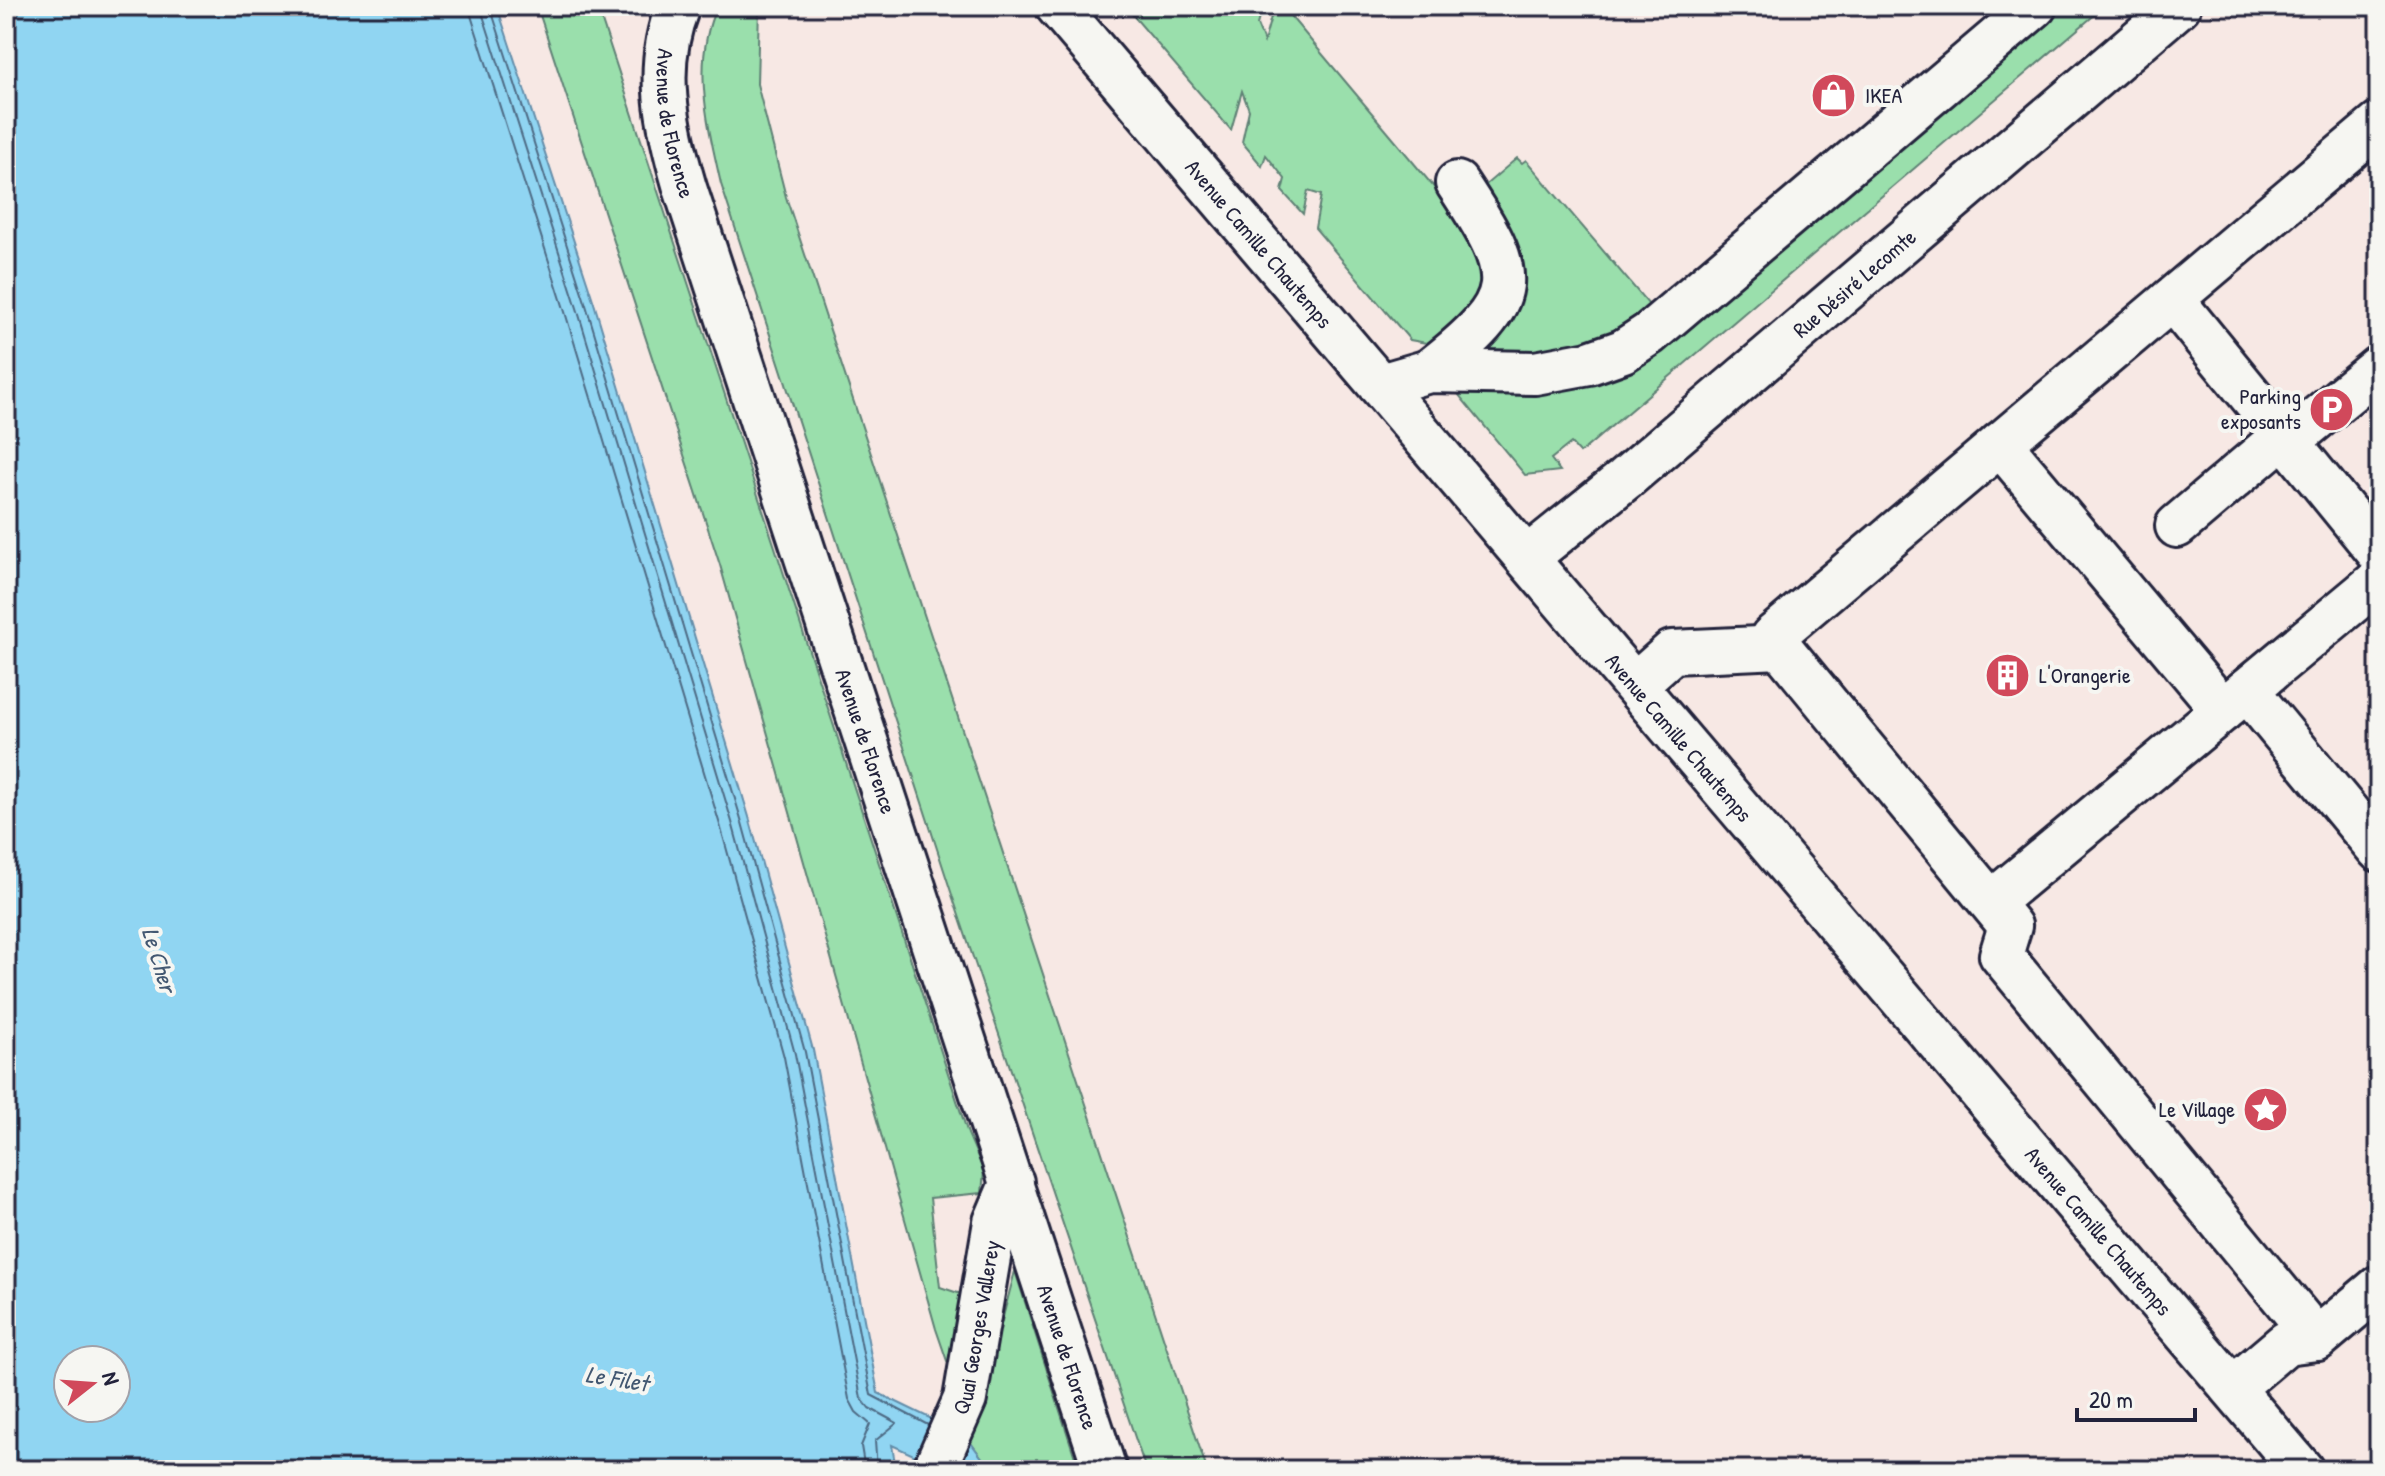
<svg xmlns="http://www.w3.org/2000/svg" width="2385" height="1476" viewBox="0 0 2385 1476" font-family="'Patrick Hand',sans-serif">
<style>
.green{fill:#9adfac;stroke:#5e8074;stroke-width:2}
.water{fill:#90d5f2;stroke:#648da9;stroke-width:2;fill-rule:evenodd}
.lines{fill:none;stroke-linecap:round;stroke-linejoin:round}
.shore{stroke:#4e6a84;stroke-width:2}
.minor-casing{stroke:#22223b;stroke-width:48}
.minor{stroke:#f6f6f2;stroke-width:42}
.labels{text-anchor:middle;stroke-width:8;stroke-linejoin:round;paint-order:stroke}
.poi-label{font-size:22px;fill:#22223b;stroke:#f6f6f2;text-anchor:start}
.street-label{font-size:22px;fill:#22223b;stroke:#f6f6f2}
.water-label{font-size:24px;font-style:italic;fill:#435872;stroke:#f6f6f2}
</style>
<rect width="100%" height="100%" fill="#f7e8e4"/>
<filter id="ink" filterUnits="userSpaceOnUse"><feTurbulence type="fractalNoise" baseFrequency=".0125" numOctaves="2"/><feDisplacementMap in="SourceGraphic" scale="16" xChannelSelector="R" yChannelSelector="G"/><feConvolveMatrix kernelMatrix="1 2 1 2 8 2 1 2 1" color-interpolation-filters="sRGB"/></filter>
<g filter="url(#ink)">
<!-- green -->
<g class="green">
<path d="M537,6H597L968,1134L984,1171L982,1193L930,1198L940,1287L964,1295L956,1373L947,1361L936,1329L720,565Z"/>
<path d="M717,6H759L757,84L786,197L1207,1470H1146L953,898L721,184C708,126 691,62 717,6Z"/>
<path d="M1125,6H1262L1257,25L1264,42L1274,6H1282L1480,242L1487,302L1432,344L1410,340L1315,228L1321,195L1308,191L1303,214L1282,191L1285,179L1266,155L1262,166L1242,142L1249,110L1242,91L1231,130Z"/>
<path d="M2063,6H2105L1580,453L1571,443L1551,459L1560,471L1525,475L1458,394L1532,390L1792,233Z"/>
<path d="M1517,158L1522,163L1526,160L1650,306L1605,341L1474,362L1496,342L1513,310L1475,194Z"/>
<path d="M1015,1271L1079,1470H991L965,1435L986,1382Z"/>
</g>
<!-- water -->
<path class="water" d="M6,6H497L594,303L749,817L813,1050L878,1393L965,1435L991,1470H929L918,1457L892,1445L896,1470H6ZM68,1360H116V1408H68Z"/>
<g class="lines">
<!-- shore -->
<g class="shore">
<path d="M468,6L565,312L720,825L784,1057L849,1399L856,1412L870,1424L861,1446L865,1470"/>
<path d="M480,6L577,308L732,822L795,1054L861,1398L869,1408L897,1423L875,1441L877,1470"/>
<path d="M490,6L586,305L741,819L805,1052L871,1395L928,1425"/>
</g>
<defs>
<g id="minor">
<path id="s1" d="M678,6C653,68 667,126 685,188L1105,1470"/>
<path id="s2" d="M1057,6L2302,1470"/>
<path d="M2172,299L2379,553"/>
<path d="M1429,371C1523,298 1520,278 1457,183"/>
<path d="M1381,385L1429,371L1535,373L1589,363L1623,351L1649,334L2035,6"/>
<path d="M2288,442L2379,367"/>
<path d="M2000,444L2223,710"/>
<path d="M2177,526L2283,436"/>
<path id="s3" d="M1528,557L1625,479L2179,6"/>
<path d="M1636,684L1672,652L1781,647"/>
<path d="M2247,690L2379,850"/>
<path d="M1992,902L2379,580"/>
<path d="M2317,1339L2001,955L2010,926L1772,637L2379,124"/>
<path d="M2233,1388L2286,1343L2317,1339L2379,1287"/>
<path id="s4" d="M934,1470L965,1399L995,1222L1012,1182"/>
</g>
</defs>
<!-- minor casing -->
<use href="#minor" class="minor-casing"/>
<!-- minor -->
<use href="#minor" class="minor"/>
</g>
</g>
<!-- icons -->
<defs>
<symbol id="shop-disc" viewBox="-11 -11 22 22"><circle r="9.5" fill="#d1495b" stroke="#f6f6f2"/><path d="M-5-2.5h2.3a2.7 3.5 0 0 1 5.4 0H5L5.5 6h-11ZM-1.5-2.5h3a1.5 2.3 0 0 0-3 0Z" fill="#fff"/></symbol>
<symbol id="parking-disc" viewBox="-11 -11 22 22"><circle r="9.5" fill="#d1495b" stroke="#f6f6f2"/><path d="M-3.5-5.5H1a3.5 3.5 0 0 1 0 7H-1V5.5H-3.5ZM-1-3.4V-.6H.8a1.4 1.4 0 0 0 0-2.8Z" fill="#fff"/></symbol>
<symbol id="building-disc" viewBox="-11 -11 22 22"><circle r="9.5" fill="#d1495b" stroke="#f6f6f2"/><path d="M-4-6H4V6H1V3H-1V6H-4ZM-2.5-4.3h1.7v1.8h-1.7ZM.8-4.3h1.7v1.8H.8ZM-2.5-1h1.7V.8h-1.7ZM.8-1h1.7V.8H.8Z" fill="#fff"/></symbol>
<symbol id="sight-disc" viewBox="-11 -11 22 22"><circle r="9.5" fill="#d1495b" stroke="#f6f6f2"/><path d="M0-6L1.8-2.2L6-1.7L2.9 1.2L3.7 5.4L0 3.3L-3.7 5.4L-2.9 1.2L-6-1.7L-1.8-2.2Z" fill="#fff"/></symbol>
</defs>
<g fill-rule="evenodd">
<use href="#shop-disc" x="1808" y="70" width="51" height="51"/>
<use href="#parking-disc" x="2306" y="384" width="51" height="51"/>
<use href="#building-disc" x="1982" y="650" width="51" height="51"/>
<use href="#sight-disc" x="2240" y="1084" width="51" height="51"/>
</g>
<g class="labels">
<!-- poi labels -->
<g class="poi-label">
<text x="1865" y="103">IKEA</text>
<text x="2301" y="404" text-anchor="end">Parking<tspan x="2301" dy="25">exposants</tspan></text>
<text x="2039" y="683">L'Orangerie</text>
<text x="2235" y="1117" text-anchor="end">Le Village</text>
</g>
<!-- street labels -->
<g class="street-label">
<text dy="8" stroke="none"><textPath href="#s1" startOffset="120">Avenue de Florence</textPath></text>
<text dy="8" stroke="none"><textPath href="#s2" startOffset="312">Avenue Camille Chautemps</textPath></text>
<text dy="8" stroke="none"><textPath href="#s3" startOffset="426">Rue Désiré Lecomte</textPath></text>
<text dy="8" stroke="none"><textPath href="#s2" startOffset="960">Avenue Camille Chautemps</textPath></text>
<text dy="8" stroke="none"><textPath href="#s1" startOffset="768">Avenue de Florence</textPath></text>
<text dy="8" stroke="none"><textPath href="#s2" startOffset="1608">Avenue Camille Chautemps</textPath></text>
<text dy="8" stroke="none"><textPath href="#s4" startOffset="150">Quai Georges Vallerey</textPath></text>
<text dy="8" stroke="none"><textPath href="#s1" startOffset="1416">Avenue de Florence</textPath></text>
</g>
<!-- water labels -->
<g class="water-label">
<text transform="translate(159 960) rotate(73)" y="8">Le Cher</text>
<text transform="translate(617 1379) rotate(9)" y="8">Le Filet</text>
</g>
</g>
<!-- margin -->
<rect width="2385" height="1476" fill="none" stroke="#f6f6f2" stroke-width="32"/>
<rect x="16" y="16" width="2353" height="1444" fill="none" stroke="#22223b" stroke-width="3" filter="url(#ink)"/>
<!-- north arrow -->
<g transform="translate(92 1384) rotate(73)"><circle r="38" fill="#f6f6f2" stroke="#a1a1a9" stroke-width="2"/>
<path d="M0-6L14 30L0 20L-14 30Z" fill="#d1495b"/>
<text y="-12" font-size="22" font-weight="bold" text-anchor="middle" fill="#22223b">N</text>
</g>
<!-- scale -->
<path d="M2077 1408v12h118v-12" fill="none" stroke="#22223b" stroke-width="4"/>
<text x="2089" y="1408" font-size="24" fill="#22223b" stroke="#f6f6f2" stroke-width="6" paint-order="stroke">20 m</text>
</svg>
